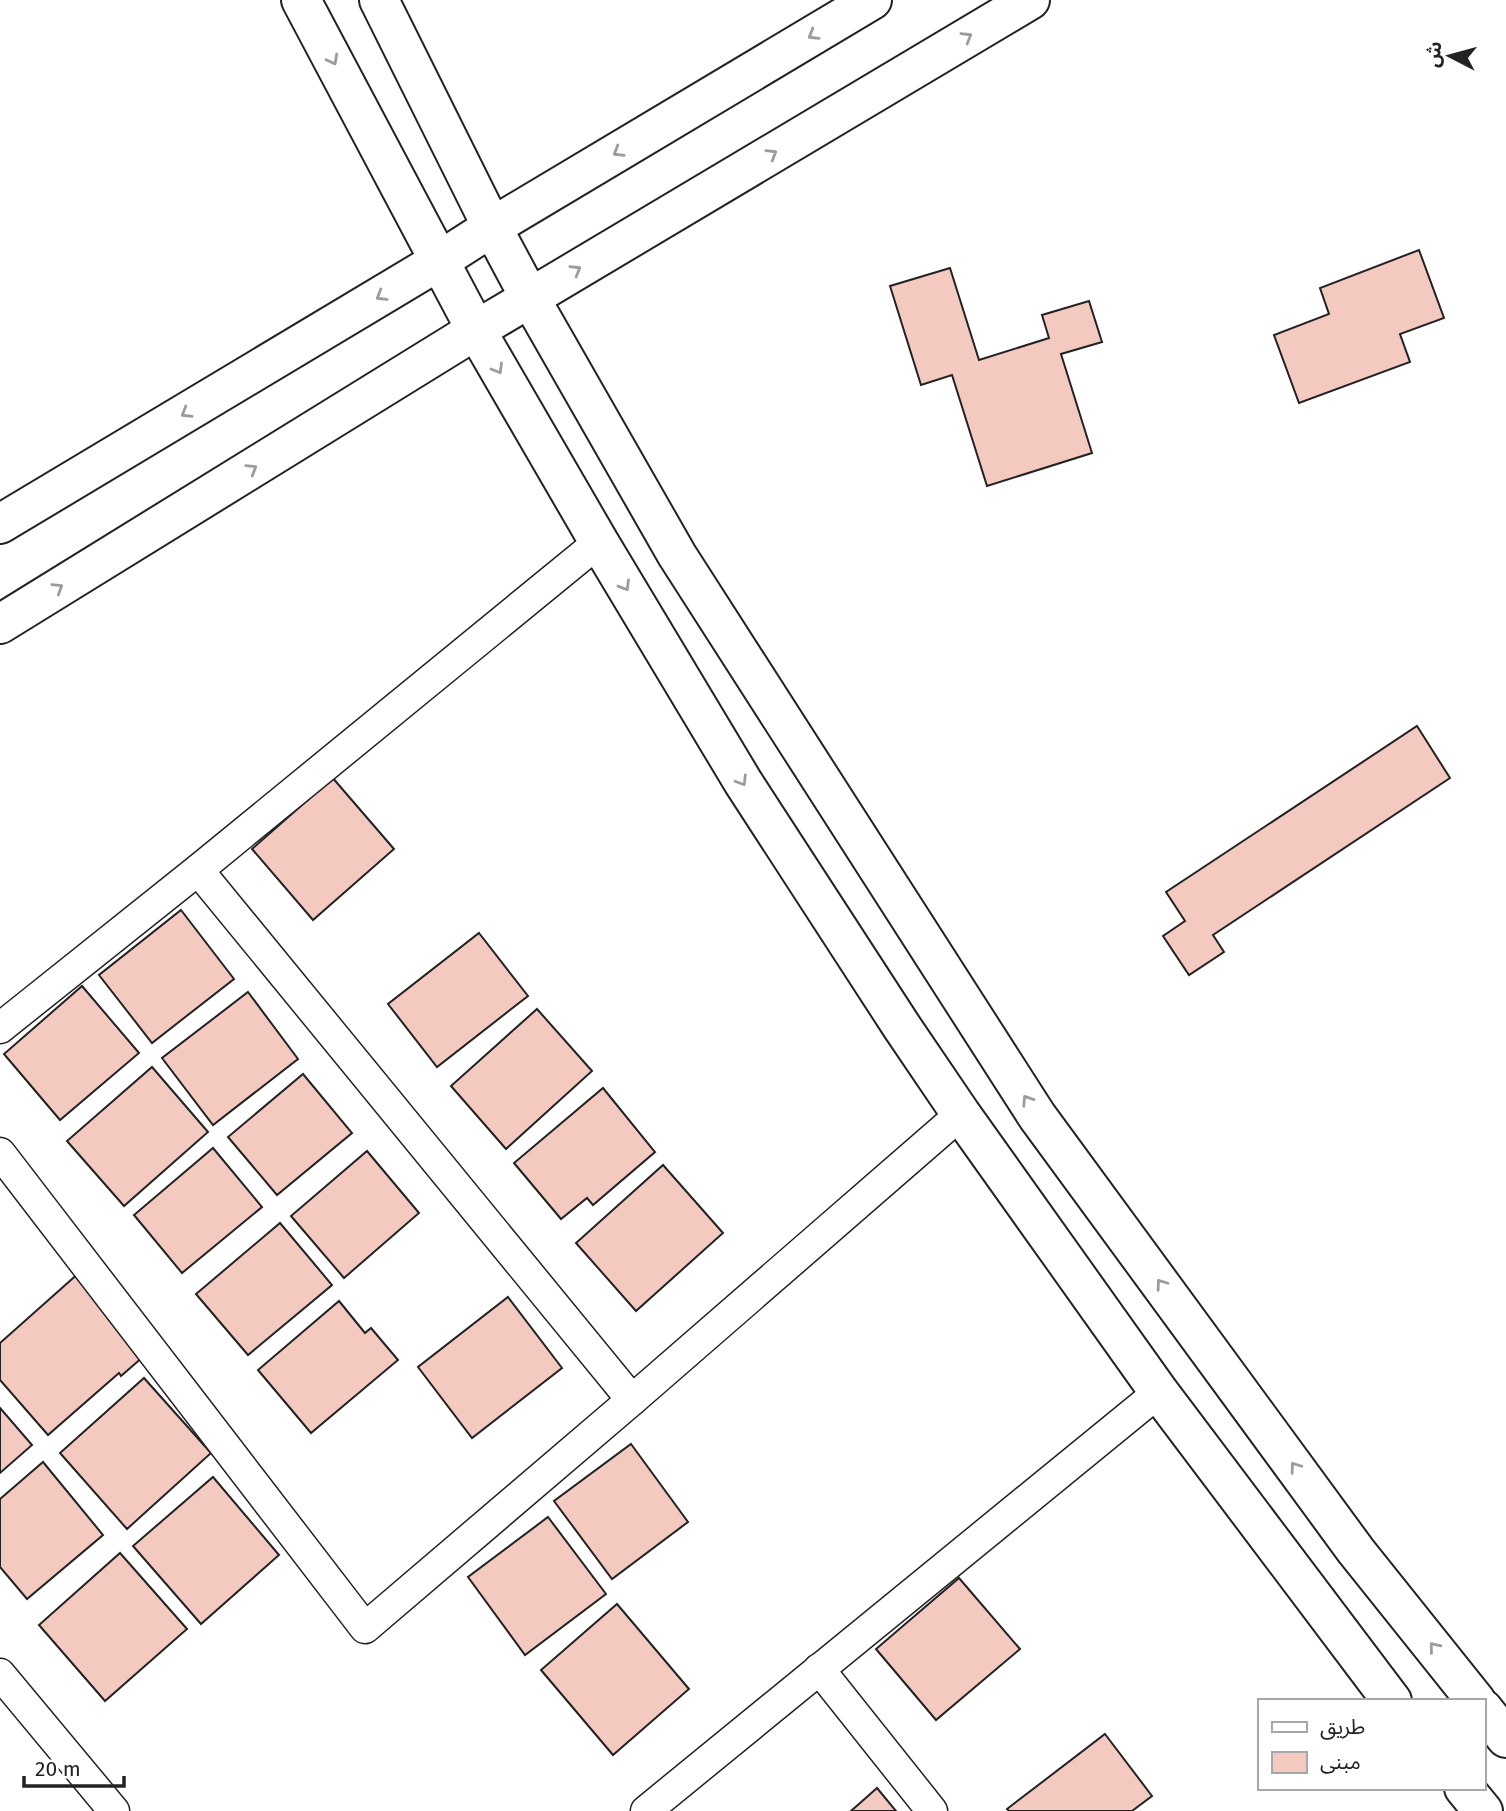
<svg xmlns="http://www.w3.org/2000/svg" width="1506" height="1811" viewBox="0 0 1506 1811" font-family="'Fira Sans','Noto Sans Arabic',sans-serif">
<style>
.building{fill:#f3c9c0;stroke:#222;stroke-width:2}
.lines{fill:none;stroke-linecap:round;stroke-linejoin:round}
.minor-casing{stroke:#222;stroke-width:33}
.primary-casing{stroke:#222;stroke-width:42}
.minor{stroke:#fff;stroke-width:30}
.primary{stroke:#fff;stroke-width:38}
.oneway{stroke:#9c9c9c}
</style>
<rect width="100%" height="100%" fill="#fff"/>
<!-- building -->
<g class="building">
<path d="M1419,250L1444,318L1400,334L1410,362L1299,403L1274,335L1329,314L1320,288Z"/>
<path d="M950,268L979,360L1049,338L1042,315L1089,301L1102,342L1061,354L1092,453L987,486L952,375L921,385L890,286Z"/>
<path d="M1417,726L1450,778L1213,935L1224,952L1189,975L1163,936L1185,921L1166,892Z"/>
<path d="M325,769L394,849L313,920L252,849L310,798L302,789Z"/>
<path d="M181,910L234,979L152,1043L99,975Z"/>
<path d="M479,933L528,996L437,1067L388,1004Z"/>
<path d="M82,986L139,1053L60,1120L4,1054Z"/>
<path d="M248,992L298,1059L213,1125L162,1058Z"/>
<path d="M537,1009L592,1071L506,1149L451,1086Z"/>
<path d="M152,1067L208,1132L124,1206L67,1141Z"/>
<path d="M303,1074L352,1133L277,1195L228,1137Z"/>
<path d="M603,1088L655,1152L593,1205L587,1198L561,1219L514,1163Z"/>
<path d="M213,1148L262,1207L182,1273L134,1215Z"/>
<path d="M367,1151L419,1213L344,1278L291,1216Z"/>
<path d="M663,1165L723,1233L636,1311L576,1243Z"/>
<path d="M280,1223L332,1285L248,1355L196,1294Z"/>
<path d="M81,1271L151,1350L121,1376L119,1373L48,1435L0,1380V1343Z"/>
<path d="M508,1297L562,1368L472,1438L418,1367Z"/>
<path d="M339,1301L365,1333L371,1328L398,1360L311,1433L258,1370Z"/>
<path d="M144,1378L211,1453L127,1529L60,1453Z"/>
<path d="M0,1408L32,1445L0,1473Z"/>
<path d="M631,1444L688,1522L612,1579L554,1501Z"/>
<path d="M43,1462L103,1535L27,1599L0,1567V1499Z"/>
<path d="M213,1477L279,1555L201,1624L133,1546Z"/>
<path d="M548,1517L606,1594L525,1655L468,1577Z"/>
<path d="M120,1553L187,1629L105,1701L39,1625Z"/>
<path d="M959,1578L1020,1649L936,1720L876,1649Z"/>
<path d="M617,1604L689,1689L613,1755L541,1670Z"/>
<path d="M1105,1734L1152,1796L1132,1811H1009L1007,1809Z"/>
<path d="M877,1788L896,1811H851Z"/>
</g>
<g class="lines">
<defs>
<g id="minor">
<path d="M198,870L632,1400"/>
<path d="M0,1028L198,870L599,542"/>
<path d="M0,1153L365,1628L632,1400L961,1114"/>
<path d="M819,1669L932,1811"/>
<path d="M0,1674L114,1811"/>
<path d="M646,1811L1159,1392"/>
</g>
<g id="primary">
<path d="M301,0L476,330L599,542L743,782L902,1027L961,1114L1159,1392L1392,1701"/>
<path d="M379,0L492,227L530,298L677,555L1037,1116L1356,1551L1476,1701"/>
<path d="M0,524L439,261L492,227L872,0"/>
<path d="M0,624L476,330L1030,0"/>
<path d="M1483,1709L1506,1738"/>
<path d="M1464,1788L1483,1811"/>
</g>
</defs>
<!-- minor casing -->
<use href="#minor" class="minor-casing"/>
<!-- primary casing -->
<use href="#primary" class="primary-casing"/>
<!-- minor -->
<use href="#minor" class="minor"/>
<!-- primary -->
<use href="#primary" class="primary"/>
</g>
<!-- one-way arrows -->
<defs><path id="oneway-chevron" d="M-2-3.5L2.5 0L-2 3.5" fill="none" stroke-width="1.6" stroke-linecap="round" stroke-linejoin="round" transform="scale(1.75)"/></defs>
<g class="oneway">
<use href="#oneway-chevron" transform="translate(813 35) rotate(149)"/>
<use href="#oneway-chevron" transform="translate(967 37) rotate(-31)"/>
<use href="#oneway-chevron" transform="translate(333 60) rotate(62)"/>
<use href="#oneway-chevron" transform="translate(618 152) rotate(149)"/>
<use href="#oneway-chevron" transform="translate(772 154) rotate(-31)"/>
<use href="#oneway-chevron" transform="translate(576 270) rotate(-31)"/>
<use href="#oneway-chevron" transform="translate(381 296) rotate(149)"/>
<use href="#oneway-chevron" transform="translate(498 369) rotate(60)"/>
<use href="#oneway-chevron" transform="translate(186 413) rotate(149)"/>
<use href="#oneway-chevron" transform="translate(252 469) rotate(-32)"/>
<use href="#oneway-chevron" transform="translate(625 586) rotate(59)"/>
<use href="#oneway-chevron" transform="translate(58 588) rotate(-32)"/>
<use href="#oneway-chevron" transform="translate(742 781) rotate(58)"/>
<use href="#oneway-chevron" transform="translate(1027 1100) rotate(-123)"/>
<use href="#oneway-chevron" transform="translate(1161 1284) rotate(-126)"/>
<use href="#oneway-chevron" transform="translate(1295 1467) rotate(-126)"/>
<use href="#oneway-chevron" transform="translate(1434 1647) rotate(-129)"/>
</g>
<!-- legend -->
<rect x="1258" y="1699" width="228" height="91" fill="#ffffff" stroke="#a7a7a7" stroke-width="2"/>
<rect x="1272" y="1722" width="35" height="10" fill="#ffffff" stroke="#a7a7a7" stroke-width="2"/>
<text x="1320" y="1734" font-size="21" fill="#222222">طريق</text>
<rect x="1272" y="1752" width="35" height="21" fill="#f3c9c0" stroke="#a7a7a7" stroke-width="2"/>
<text x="1320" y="1769" font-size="21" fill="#222222">مبنى</text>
<!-- north arrow -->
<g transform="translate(1450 56) rotate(276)" stroke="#ffffff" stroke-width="5" paint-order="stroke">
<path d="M0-5L12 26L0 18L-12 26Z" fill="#222222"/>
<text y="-10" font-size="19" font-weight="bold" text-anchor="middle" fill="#222222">ش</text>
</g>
<!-- scale -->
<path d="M24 1776v10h100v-10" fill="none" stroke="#222222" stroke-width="3.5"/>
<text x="35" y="1776" font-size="21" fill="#222222" stroke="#ffffff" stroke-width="5" paint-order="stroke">20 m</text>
</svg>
